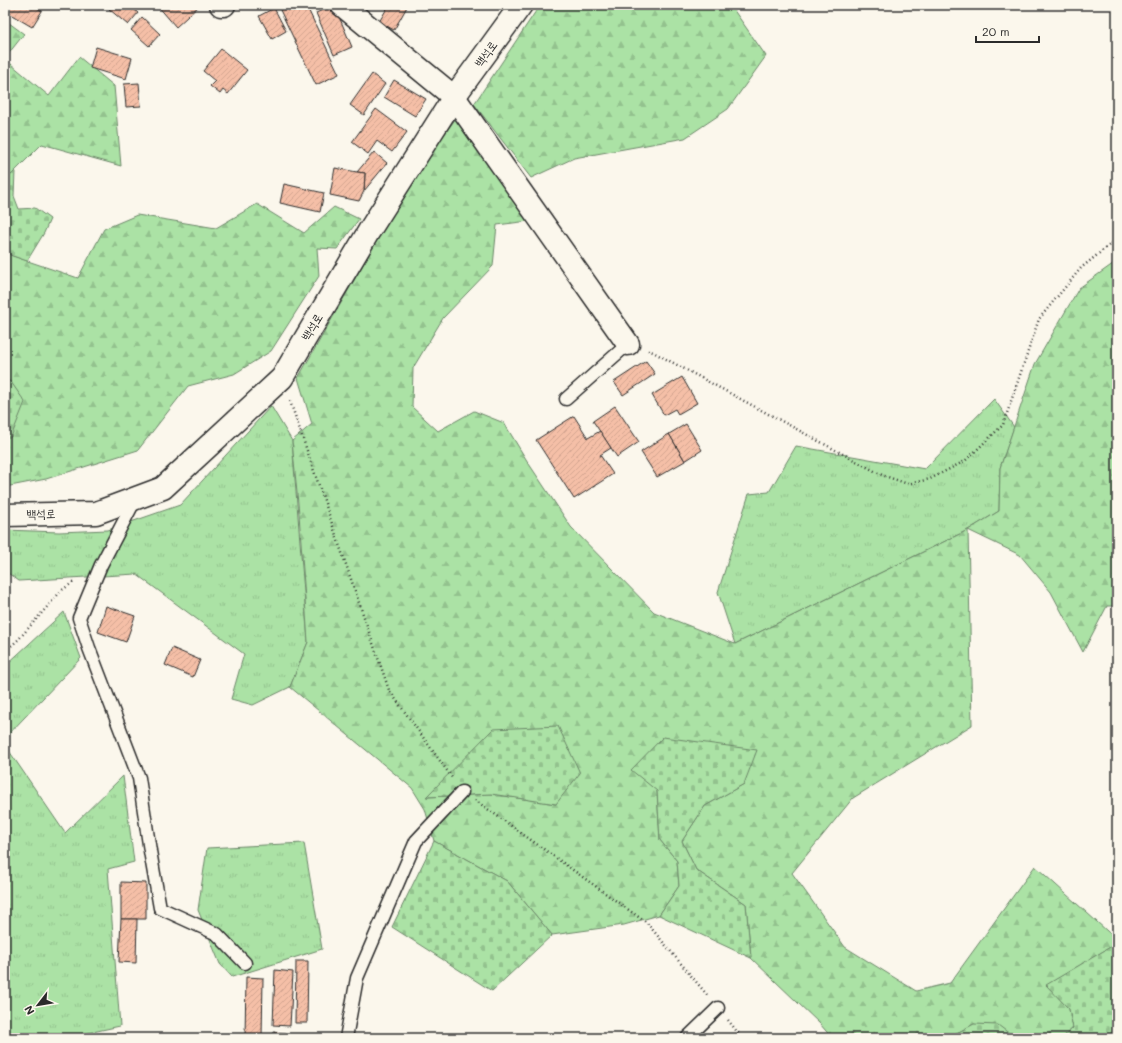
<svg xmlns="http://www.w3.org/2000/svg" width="1122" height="1043" viewBox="0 0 1122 1043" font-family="Mali,'Poor Story',sans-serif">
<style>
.grass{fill:url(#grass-tufts);stroke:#6b8668}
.forest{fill:url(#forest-firs);stroke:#6b8668;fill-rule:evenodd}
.cemetery{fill:url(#cemetery-stones);stroke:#6b8668}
.building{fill:url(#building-hatch);stroke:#2b2b2b}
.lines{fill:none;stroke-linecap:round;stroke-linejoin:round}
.service-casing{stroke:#2b2b2b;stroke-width:15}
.minor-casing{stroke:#2b2b2b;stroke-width:25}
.tertiary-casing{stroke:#2b2b2b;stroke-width:25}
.path{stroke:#2b2b2b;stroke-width:2.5;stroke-dasharray:1 3;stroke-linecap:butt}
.service{stroke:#fbf7ec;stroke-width:12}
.minor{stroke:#fbf7ec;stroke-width:22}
.tertiary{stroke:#fbf7ec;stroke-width:22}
.labels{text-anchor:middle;stroke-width:3;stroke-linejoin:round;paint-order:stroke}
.street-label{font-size:12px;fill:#2b2b2b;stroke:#fbf7ec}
</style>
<defs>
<pattern id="grass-tufts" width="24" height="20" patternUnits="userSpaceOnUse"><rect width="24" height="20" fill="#abe2a5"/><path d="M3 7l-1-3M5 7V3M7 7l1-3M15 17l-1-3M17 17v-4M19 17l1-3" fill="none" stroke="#93c28e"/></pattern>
<pattern id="forest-firs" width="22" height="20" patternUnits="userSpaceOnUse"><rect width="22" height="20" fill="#abe2a5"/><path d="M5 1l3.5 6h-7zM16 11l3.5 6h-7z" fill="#93c28e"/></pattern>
<pattern id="cemetery-stones" width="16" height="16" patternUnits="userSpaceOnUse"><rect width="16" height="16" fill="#abe2a5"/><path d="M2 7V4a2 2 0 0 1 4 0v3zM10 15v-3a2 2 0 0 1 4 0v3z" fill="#93c28e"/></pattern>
<pattern id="building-hatch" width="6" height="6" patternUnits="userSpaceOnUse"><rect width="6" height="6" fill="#f5bfa7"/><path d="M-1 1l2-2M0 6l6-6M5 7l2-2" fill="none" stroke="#d2a490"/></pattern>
</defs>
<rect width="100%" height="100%" fill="#fbf7ec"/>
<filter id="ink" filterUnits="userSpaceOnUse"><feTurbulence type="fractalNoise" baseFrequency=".025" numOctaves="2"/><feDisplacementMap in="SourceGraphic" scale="8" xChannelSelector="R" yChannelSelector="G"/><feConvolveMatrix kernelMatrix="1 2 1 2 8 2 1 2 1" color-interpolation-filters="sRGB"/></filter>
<g filter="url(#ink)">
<!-- grass -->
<g class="grass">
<path d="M994,399L1014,427L1000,468L999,511L968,530L735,644L718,592L749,494L769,492L796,446L925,469Z"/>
<path d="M271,406L292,441L308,642L290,687L253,705L231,699L244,654L136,574L19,581L5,571V530L59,532L108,530L180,505Z"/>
<path d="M64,612L81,658L5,738V666Z"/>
<path d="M5,745L65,833L123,776L134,862L108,869L120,1026L65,1038H5Z"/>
<path d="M304,843L322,949L232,977L220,964L198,910L207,848Z"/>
</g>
<!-- forest -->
<g class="forest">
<path d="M540,5H728L733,9L766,56L728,109L685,138L574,158L531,178L474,104Z"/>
<path d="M5,20L24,34L5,58Z"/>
<path d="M79,57L114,86L121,166L42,144L5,181V59L49,96Z"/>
<path d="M456,118L529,221L497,225L493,266L443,318L413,368L412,407L438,431L474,411L504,423L529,464L571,527L654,612L735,644L968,530L999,511L1000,468L1035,364L1079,288L1117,261V606H1107L1083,652L1051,592L1020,555L968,530L972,725L853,798L792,873L845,947L916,991L950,983L1035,866L1117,940V943L1047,985L1069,1009L1073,1028L1062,1038H1009L1010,1034L974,1024L947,1038H832L820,1024L751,958L746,904L696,870L682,841L705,806L744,784L657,791L660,840L677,861L679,886L659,915L624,925L552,935L507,881L434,841L425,809L412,788L290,687L308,642L299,514L292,441L312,424L298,378L369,254L394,204ZM558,726L556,804L491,794L427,797Z"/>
<path d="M257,204L304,233L334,207L359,219L337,249L317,248L319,276L271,351L234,374L188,386L138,450L46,479L5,487V244L10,255L78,278L104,229L137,215L216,228Z"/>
</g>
<!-- cemetery -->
<g class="cemetery">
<path d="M15,171L14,196L19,209L35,208L50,219L44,233L27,261L10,255L5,244V181Z"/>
<path d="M5,379L11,382L25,402L11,437H5Z"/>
<path d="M558,726L580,773L556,804L491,794L426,797L493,729Z"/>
<path d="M663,737L757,750L744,784L705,806L682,841L696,870L746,904L751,958L659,915L679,886L677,861L660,840L657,791L631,770Z"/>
<path d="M434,841L507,881L552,935L492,991L392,927Z"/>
<path d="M1117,943V1038H1062L1073,1028L1069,1009L1046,985Z"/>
<path d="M974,1024L998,1025L1010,1034L1009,1038H947Z"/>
</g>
<!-- building -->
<g class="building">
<path d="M5,5H37L36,7L42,11L32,27L5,11Z"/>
<path d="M112,5H129L138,13L128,25L109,9Z"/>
<path d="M157,5H200L176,27Z"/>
<path d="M290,5H306L339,74L316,85L280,10Z"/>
<path d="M334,5L352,47L334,55L316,13Z"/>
<path d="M389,5H408L394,30L379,22Z"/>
<path d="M274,8L286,31L272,39L259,16Z"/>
<path d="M142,17L160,34L149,46L131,30Z"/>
<path d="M96,47L132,58L126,79L90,68Z"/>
<path d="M221,49L247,70L228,94L223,90L220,94L210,86L215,81L203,71Z"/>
<path d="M372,74L385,84L364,115L350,105Z"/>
<path d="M394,80L426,99L415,116L384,97Z"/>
<path d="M139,83L141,106L126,107L124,84Z"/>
<path d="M376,109L407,132L392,152L377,141L368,154L352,142Z"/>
<path d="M374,152L387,163L364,191L365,173L357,172Z"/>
<path d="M335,168L357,172L365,173L364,191L359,201L330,195Z"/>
<path d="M284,184L324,193L320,212L280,203Z"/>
<path d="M646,361L655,374L623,395L614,382Z"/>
<path d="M682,377L697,403L678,414L675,409L664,415L652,395Z"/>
<path d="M615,406L639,442L617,457L593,421Z"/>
<path d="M574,416L588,438L600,431L611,448L600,455L613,474L574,499L536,440Z"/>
<path d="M686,424L702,450L685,461L669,434Z"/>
<path d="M669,434L685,461L657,477L641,452Z"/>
<path d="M106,606L135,616L126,642L98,632Z"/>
<path d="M172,648L200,660L193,677L165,665Z"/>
<path d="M121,882L146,883V919H121Z"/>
<path d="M121,919H137L136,963L119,962Z"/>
<path d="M296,961H308L307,1023H295Z"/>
<path d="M275,970L293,972L290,1026L273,1025Z"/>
<path d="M246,977L263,978L262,1038H245Z"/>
<path d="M274,1032L286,1033V1038H274Z"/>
</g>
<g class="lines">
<defs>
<g id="service">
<path d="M566,399L628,344"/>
<path d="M136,498L101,565L79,618L89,648L139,778L150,851L160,908L217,934L245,963"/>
<path d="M346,1038L357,978L416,841L462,792"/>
<path d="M687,1038L718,1008"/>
</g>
<g id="minor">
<path d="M221,5H224"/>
<path d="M342,5L454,97L628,344"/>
</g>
<path id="tertiary" d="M5,515L96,513L163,488L282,378L369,231L454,97L521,5"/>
</defs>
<!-- service casing -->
<use href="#service" class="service-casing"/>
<!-- minor casing -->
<use href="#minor" class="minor-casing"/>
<!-- tertiary casing -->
<use href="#tertiary" class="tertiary-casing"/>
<!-- path -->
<g class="path">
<path d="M648,350L653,352L882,475L908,484L930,479L965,461L1003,425L1039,319L1081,268L1117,239"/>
<path d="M290,401L389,690L453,779"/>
<path d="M5,651L18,640L62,590L75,581"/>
<path d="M475,800L647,923L708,996"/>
<path d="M728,1020L742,1038"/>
</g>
<!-- service -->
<use href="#service" class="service"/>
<!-- minor -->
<use href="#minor" class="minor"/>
<!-- tertiary -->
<use href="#tertiary" class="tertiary"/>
</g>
</g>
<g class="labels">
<!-- street labels -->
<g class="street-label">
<text transform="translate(486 54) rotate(-54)" y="4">백석로</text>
<text transform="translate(312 327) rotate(-59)" y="4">백석로</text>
<text transform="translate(41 514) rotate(-1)" y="4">백석로</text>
</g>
</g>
<!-- margin -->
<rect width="1122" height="1043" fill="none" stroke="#fbf7ec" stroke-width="20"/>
<rect x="10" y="10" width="1102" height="1023" fill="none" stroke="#2b2b2b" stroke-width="1.5" filter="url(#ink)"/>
<!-- north arrow -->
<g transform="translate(38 1005) rotate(239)" stroke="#fbf7ec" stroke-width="3" paint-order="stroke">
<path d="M0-3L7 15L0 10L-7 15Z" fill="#2b2b2b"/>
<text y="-6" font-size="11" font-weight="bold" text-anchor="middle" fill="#2b2b2b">N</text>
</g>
<!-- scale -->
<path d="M976 36v6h63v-6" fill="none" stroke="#2b2b2b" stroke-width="2"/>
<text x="982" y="36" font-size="12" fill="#2b2b2b" stroke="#fbf7ec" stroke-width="3" paint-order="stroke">20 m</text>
</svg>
